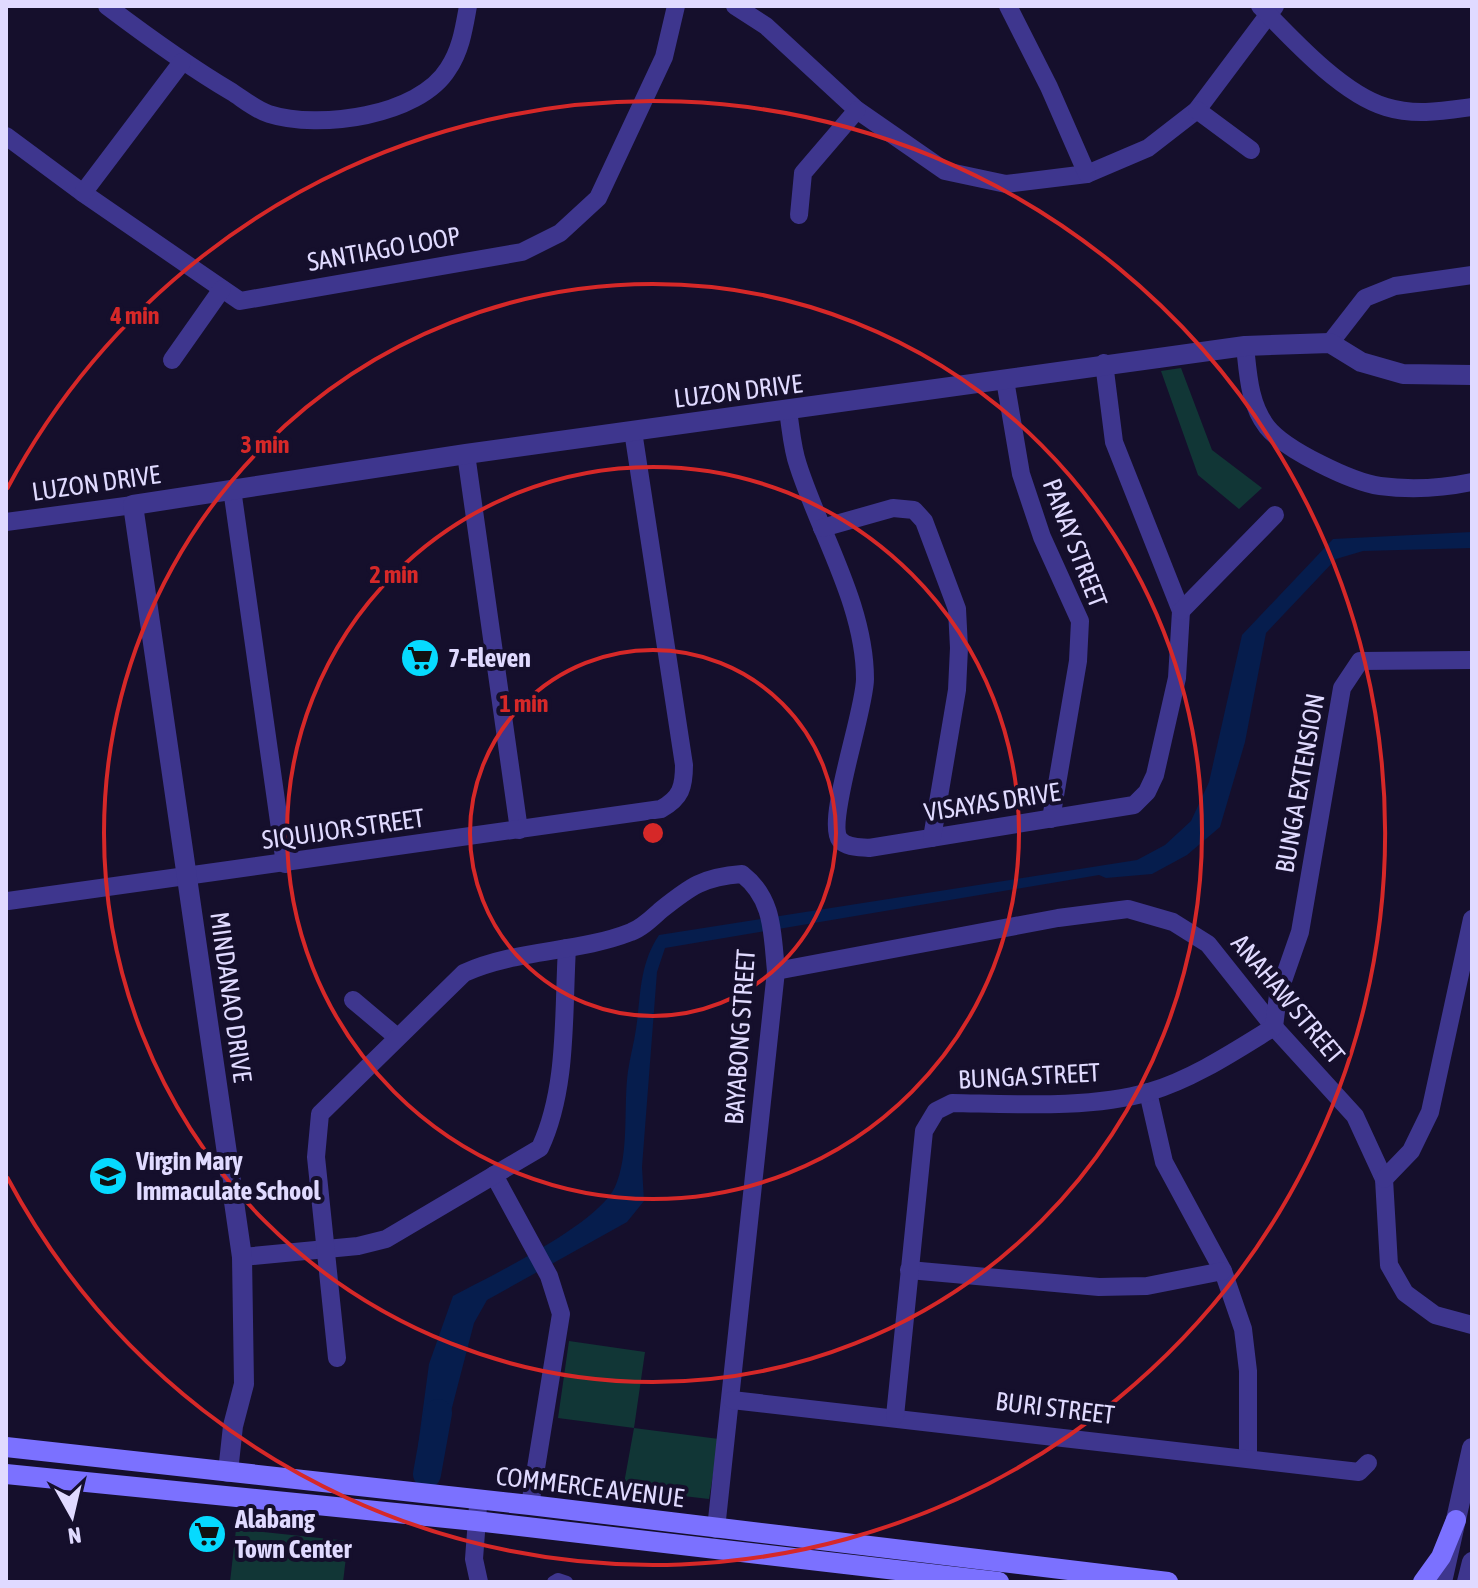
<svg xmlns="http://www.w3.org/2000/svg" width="1478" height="1588" viewBox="0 0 1478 1588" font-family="'Asap Condensed',sans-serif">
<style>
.green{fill:#113636}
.water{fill:#061d4d}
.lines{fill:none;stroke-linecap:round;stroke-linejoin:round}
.river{stroke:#061d4d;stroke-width:28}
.pedestrian{stroke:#3e368e;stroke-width:12}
.minor{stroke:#3e368e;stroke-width:18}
.tertiary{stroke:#3e368e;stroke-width:20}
.secondary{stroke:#7b71ff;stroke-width:20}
.ring{fill:none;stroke:#d62828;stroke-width:4}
.labels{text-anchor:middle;stroke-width:8;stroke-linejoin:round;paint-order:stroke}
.street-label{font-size:26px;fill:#e0daff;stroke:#150f2c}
.poi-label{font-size:26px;font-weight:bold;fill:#e0daff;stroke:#150f2c;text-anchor:start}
.centre{fill:#d62828;stroke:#150f2c;stroke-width:4}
.ring-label{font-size:24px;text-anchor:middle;font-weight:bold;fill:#d62828;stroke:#150f2c;stroke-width:8;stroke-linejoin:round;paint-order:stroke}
</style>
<rect width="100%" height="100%" fill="#150f2c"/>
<!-- green -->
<g class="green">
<path d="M1181,368L1212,450L1262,488L1239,509L1198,475L1161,371Z"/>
<path d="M569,1341L645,1352L634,1428L719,1439L709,1499L623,1489L634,1428L558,1418Z"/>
<path d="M236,1529L348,1541L343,1582H230Z"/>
</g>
<!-- water -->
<path class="water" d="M1472,532V548L1363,551L1336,559L1266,633L1245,742L1220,827L1187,855L1152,874L1106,878L1099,875L665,948L657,972L642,1167L644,1201L627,1222L487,1300L474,1323L441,1450L418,1446L429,1364L453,1296C492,1275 597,1225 615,1187C630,1153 623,1107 628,1071C630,1057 634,1043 636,1029C641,995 639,965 659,935L1137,860L1165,845L1191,821L1209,782L1242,635L1333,539Z"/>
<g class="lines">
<!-- river -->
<path class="river" d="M427,1474L438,1413"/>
<!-- pedestrian -->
<path class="pedestrian" d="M553,1582L558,1579L567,1582"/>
<!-- minor -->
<g class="minor">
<path d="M107,6C148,37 188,66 232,92C243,99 256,110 269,114C319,130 419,116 448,69C461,50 464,28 468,6"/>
<path d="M735,6L766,26L857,110L945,171L1006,184L1087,174L1148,148L1197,110L1275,6"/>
<path d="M1008,6L1049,87L1087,174"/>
<path d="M1260,6C1292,39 1342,94 1386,107C1415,116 1443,111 1472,107"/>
<path d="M1197,110L1251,150"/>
<path d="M6,136L83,193L240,301L522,252L560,233L598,198L664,57L676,6"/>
<path d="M83,193L182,62"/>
<path d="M799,215L803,173L857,110"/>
<path d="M1330,343L1365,298L1395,286L1472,275"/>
<path d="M1245,346C1248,373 1249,404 1267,427C1285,450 1352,482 1380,486C1410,490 1443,488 1472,482"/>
<path d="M172,360L222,289"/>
<path d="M1005,380L1021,474L1042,537L1080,621L1078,661L1051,819"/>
<path d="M788,411C791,429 792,448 798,465C820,534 865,605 865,679C865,711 825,822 840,840C847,848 860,847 869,848L1134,805L1147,792L1155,775L1177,678L1181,611L1114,442L1104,363"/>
<path d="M466,454L519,830"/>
<path d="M232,489L285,864"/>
<path d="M6,522L133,505"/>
<path d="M822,528L893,508L914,510L924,521L957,609L959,648L957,690L932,838"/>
<path d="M1181,611L1275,515"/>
<path d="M8,901L661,809C681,798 684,787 684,765L633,431"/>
<path d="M776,971L1058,918L1128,909L1173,922L1208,944L1274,1027L1355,1116L1384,1179L1389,1265L1405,1293L1435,1315L1472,1325"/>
<path d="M353,1000L397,1037"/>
<path d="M1148,1092L1164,1162L1223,1271L1243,1329L1248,1371V1457"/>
<path d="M494,1175L549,1276L561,1314L530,1505"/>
<path d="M1384,1179L1411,1151L1430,1112L1472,919"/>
<path d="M242,1257L358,1246L386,1239L540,1148C568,1088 563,1014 567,948"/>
<path d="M909,1270L1099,1287L1147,1286L1223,1271"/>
<path d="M337,1358L316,1157L320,1114L464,973C517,949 578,953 631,932C642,928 652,918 661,910C691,886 703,877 742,874C774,899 772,933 776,971L716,1529"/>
<path d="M732,1400L1359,1472L1368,1463"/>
<path d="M895,1416L924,1131L936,1111L952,1103C1013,1104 1090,1109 1149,1092C1193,1079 1235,1051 1274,1027L1278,995L1300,932L1342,688L1360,661L1472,660"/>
<path d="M478,1506L474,1559L479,1582"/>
</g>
<!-- tertiary -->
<g class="tertiary">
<path d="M228,1472L233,1426L244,1384L242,1257L133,505L466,454L1245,346L1330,343L1361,362L1403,374L1472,375"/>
<path d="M1442,1582L1472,1448"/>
<path d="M1467,1582L1472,1562"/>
</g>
<!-- secondary -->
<g class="secondary">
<path d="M6,1447L530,1505L1168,1582"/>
<path d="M6,1474L476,1521L999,1582"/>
<path d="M1423,1582L1441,1557L1456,1520"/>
</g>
</g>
<!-- distance rings -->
<g class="ring">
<circle cx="653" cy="833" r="183"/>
<circle cx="653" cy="833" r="366"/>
<circle cx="653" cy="833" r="549"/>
<path d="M7 489A732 732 0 1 1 7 1177"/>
</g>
<!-- icons -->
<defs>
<symbol id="supermarket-disc" viewBox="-11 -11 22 22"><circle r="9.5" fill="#06daff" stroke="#150f2c"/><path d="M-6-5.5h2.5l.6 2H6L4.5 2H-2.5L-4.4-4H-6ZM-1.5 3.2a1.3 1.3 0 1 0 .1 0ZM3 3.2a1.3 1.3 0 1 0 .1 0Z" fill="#111"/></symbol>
<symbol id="school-disc" viewBox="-11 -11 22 22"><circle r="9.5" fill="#06daff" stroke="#150f2c"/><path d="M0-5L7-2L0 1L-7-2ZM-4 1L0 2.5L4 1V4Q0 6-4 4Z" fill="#111"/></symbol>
</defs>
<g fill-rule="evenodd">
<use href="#supermarket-disc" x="398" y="636" width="44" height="44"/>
<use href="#school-disc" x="86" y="1154" width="44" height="44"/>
<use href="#supermarket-disc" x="185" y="1512" width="44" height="44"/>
</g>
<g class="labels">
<!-- street labels -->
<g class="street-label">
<text transform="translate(384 249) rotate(-10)" y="9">SANTIAGO LOOP</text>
<text transform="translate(738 391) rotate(-7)" y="9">LUZON DRIVE</text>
<text transform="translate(96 483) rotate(-8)" y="9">LUZON DRIVE</text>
<text transform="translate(1075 543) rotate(69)" y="9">PANAY STREET</text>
<text transform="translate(1300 783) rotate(-80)" y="9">BUNGA EXTENSION</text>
<text transform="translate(992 802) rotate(-9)" y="9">VISAYAS DRIVE</text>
<text transform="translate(343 829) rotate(-8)" y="9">SIQUIJOR STREET</text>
<text transform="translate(231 997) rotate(82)" y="9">MINDANAO DRIVE</text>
<text transform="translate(1288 999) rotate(50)" y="9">ANAHAW STREET</text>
<text transform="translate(740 1037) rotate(-86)" y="9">BAYABONG STREET</text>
<text transform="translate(1029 1076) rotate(-3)" y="9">BUNGA STREET</text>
<text transform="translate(1055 1408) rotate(7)" y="9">BURI STREET</text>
<text transform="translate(590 1487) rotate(7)" y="9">COMMERCE AVENUE</text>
</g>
<!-- poi labels -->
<g class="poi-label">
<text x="448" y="667">7-Eleven</text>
<text x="136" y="1170">Virgin Mary<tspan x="136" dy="30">Immaculate School</tspan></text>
<text x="235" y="1528">Alabang<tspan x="235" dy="30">Town Center</tspan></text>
</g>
</g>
<circle cx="653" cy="833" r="12" class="centre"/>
<g class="ring-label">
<text x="135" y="324">4 min</text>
<text x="265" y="453">3 min</text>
<text x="394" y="583">2 min</text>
<text x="524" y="712">1 min</text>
</g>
<!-- border -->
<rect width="1478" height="1588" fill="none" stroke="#e0daff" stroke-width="16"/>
<!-- north arrow -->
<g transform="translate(72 1516) rotate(172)" stroke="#150f2c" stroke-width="6" paint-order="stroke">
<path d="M0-6L14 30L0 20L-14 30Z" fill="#e0daff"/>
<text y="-12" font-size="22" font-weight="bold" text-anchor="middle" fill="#e0daff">N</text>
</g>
</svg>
